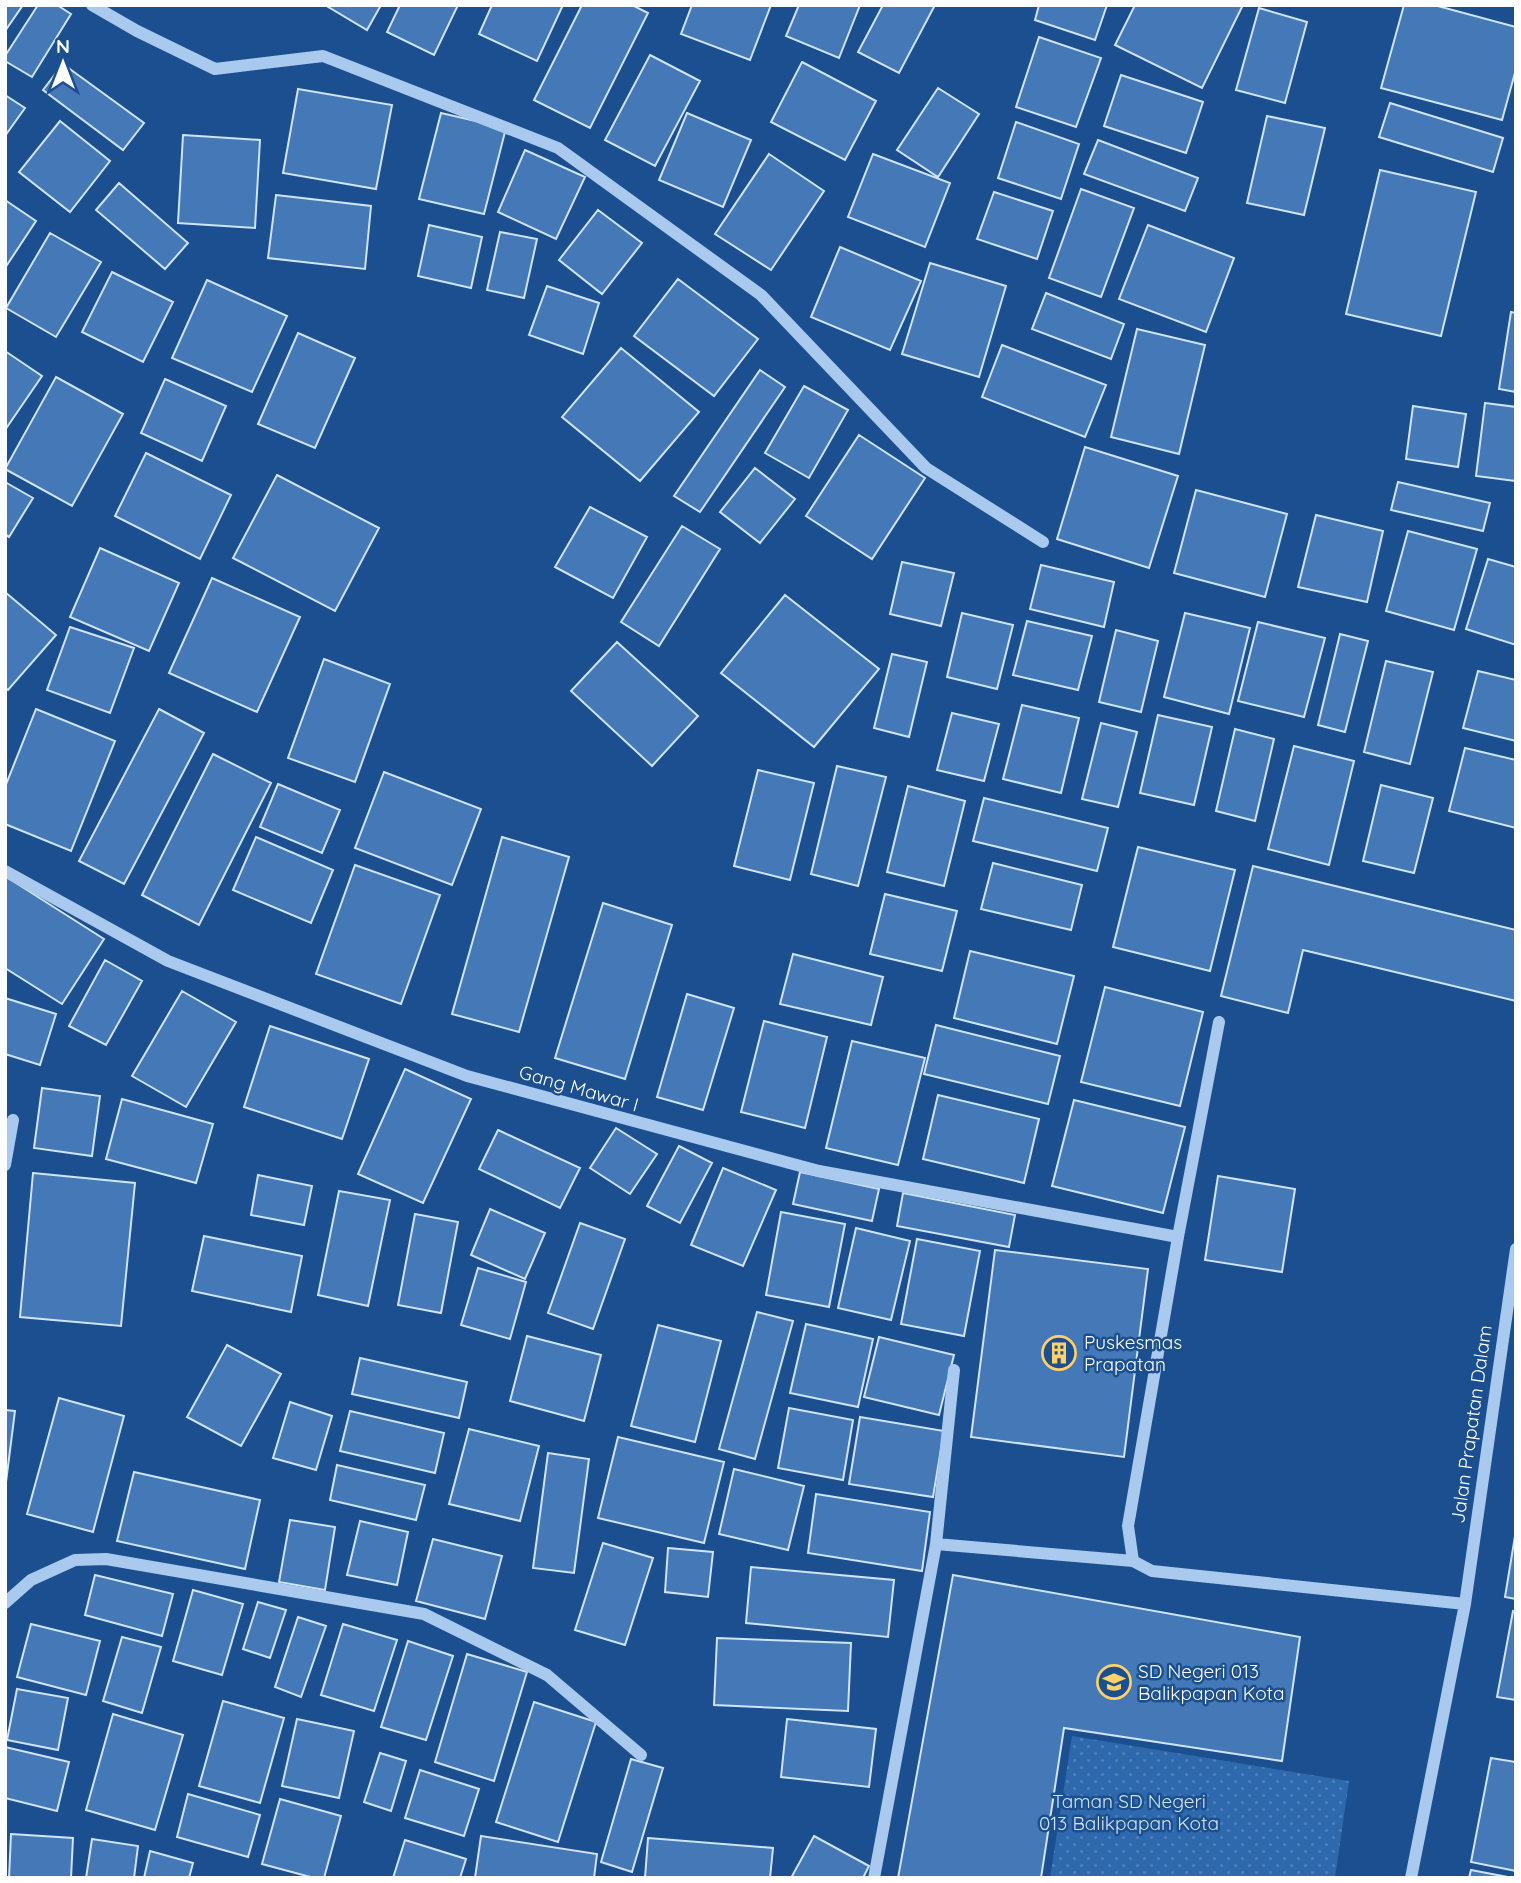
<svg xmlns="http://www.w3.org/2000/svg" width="1521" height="1883" viewBox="0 0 1521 1883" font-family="Quicksand,sans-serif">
<defs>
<pattern id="park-dots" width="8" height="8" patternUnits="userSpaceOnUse" patternTransform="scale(1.75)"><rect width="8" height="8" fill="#2e69ad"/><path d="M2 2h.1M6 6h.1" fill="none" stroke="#4d80b9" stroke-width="1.8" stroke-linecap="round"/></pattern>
</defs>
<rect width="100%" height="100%" fill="#1b4f8f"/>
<path fill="url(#park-dots)" d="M1072,1736L1349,1781L1335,1878H1050Z"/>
<path fill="#4478b7" stroke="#cfe3fa" stroke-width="2" d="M5,5H23L5,31Z
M38,5H57L71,14L32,77L5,61V56Z
M325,5H381L367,30Z
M400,5H458L434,55L387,32Z
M492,5H563L537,61L479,34Z
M582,5H632L648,13L590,128L534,100Z
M692,5H771L750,60L681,34Z
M799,5H860L839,58L786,36Z
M883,5H935L899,73L858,52Z
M1039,5H1107L1095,40L1035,20Z
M1135,5H1238L1242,7L1202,88L1115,45Z
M1404,5H1434L1516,27V69L1502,120L1381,88Z
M1259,8L1307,22L1285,103L1236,90Z
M1039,37L1101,58L1076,127L1016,107Z
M650,55L700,81L655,166L605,140Z
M802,62L876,101L845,160L771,122Z
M63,64L144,123L123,150L43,90Z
M1121,75L1203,102L1186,153L1104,126Z
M938,88L979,114L938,177L897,150Z
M298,89L392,105L376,189L283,173Z
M5,95L25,108L5,136Z
M1390,103L1503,138L1493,172L1379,137Z
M441,113L506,128L484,214L419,199Z
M687,113L751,140L723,207L659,180Z
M1267,116L1325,128L1304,215L1247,203Z
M60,121L110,161L70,212L19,172Z
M1016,122L1079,144L1061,199L998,178Z
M183,135L260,140L255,228L178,223Z
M1098,140L1198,178L1185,211L1084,174Z
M525,150L585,177L556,239L498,212Z
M769,154L824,191L771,270L715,234Z
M873,154L950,183L925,247L848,217Z
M1380,170L1476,192L1441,336L1346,314Z
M119,183L188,243L165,269L96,210Z
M1081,189L1134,208L1101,297L1049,278Z
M994,192L1053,211L1037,259L977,239Z
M276,195L371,206L365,269L268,258Z
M5,200L36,221L5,268Z
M598,210L642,243L602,294L559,260Z
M429,225L482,237L471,288L418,276Z
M1148,225L1234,258L1206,332L1119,299Z
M500,232L537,239L524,298L487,290Z
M50,233L101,262L56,337L6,308Z
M840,247L921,281L890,350L811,317Z
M930,263L1006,286L979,377L902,354Z
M112,272L173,302L143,362L82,332Z
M678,279L758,339L714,396L634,336Z
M207,280L287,316L252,392L172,358Z
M547,286L599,303L583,354L529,335Z
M1046,293L1124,324L1111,359L1032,329Z
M1511,312L1516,313V392L1499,389Z
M1137,329L1205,345L1179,454L1111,437Z
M298,333L355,358L315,448L258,424Z
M1002,345L1106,385L1085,437L982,397Z
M621,348L699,412L640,481L562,417Z
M5,351L42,376L5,430Z
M760,370L785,387L700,512L674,496Z
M56,377L123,414L72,506L5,469Z
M165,379L226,406L202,461L141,433Z
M804,386L848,410L809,478L765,453Z
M1485,403L1516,407V481L1476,476Z
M1413,406L1466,414L1458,467L1406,459Z
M859,435L925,478L872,559L806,516Z
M1085,447L1178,476L1149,568L1057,539Z
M146,453L231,495L200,559L115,516Z
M755,468L795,499L760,543L720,512Z
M277,475L379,528L335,611L233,558Z
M5,482L33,498L9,537L5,534Z
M1398,482L1490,503L1483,531L1391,510Z
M1196,490L1287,514L1265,597L1174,573Z
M590,507L647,537L613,598L555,567Z
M1316,515L1383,531L1367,602L1298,587Z
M682,526L720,549L659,646L621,622Z
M1408,531L1477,549L1454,630L1386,611Z
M100,548L179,583L149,651L70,617Z
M1488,559L1516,567V645L1466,629Z
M902,562L954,573L941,626L890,614Z
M1041,565L1114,582L1104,627L1030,609Z
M212,578L300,617L257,712L169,673Z
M5,592L56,635L8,690L5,688Z
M785,595L879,669L814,747L721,673Z
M962,613L1013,625L997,689L947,677Z
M1185,613L1250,628L1229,714L1164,697Z
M1027,621L1092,636L1078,690L1013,675Z
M1258,622L1325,638L1304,717L1238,701Z
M70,627L134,648L110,713L47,690Z
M1116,630L1158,641L1141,712L1099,702Z
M1340,634L1368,641L1345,732L1318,725Z
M617,642L698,716L652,766L571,691Z
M892,654L927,662L909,737L874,728Z
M324,659L390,684L355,782L288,758Z
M1386,661L1433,672L1410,764L1364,752Z
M1478,671L1516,680V741L1463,728Z
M1022,705L1079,718L1061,793L1003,779Z
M36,709L115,741L71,851L5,824V787Z
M159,709L204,733L124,884L79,861Z
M952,713L999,724L984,781L937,770Z
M1158,715L1212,727L1194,805L1140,793Z
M1101,723L1137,732L1118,807L1082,799Z
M1235,729L1274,739L1255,821L1216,811Z
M1294,746L1354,761L1329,865L1268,849Z
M1465,748L1516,760V828L1449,811Z
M213,754L271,783L199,925L142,895Z
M837,766L886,777L858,886L811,874Z
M758,770L814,783L790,880L734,866Z
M384,772L481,809L452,885L355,848Z
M278,784L340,810L322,853L260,827Z
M1381,785L1433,798L1414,873L1363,861Z
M908,786L965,801L944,886L887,872Z
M984,798L1108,828L1097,871L973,841Z
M256,837L333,870L311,923L233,890Z
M502,837L569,857L519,1032L452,1014Z
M1138,847L1235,870L1210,971L1113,947Z
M993,863L1082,885L1071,930L981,909Z
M355,865L440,895L401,1004L316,974Z
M1253,866L1516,930V1001L1303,950L1288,1013L1221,996Z
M5,876L104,939L62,1004L5,968Z
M885,894L957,911L942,971L870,954Z
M603,903L672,925L625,1079L555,1058Z
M970,951L1074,976L1057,1044L954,1018Z
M793,954L883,977L871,1025L780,1004Z
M105,960L142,981L106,1045L69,1026Z
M1105,987L1203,1012L1180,1106L1081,1082Z
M182,991L236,1022L186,1107L132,1076Z
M687,994L734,1008L703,1110L657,1097Z
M5,998L56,1014L40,1065L5,1054Z
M764,1021L827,1037L805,1128L741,1112Z
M936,1025L1060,1056L1048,1104L924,1074Z
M270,1026L369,1059L342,1139L244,1107Z
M852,1041L925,1058L898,1165L826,1148Z
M405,1069L471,1099L423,1203L358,1174Z
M42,1088L100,1096L92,1156L34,1148Z
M938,1095L1039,1119L1024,1183L923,1159Z
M122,1099L213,1124L196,1183L106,1159Z
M1074,1100L1185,1127L1163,1213L1052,1186Z
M616,1128L657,1154L630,1194L590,1168Z
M498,1130L580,1168L560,1208L479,1169Z
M679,1146L712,1163L680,1223L647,1206Z
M723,1168L776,1190L743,1266L691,1245Z
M800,1172L879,1189L872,1221L793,1204Z
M33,1173L135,1183L121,1326L20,1317Z
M258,1175L312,1186L304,1225L251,1215Z
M1218,1176L1295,1189L1282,1272L1205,1260Z
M339,1191L390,1200L368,1306L318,1295Z
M903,1193L1015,1215L1009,1247L897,1226Z
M490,1209L545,1233L525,1279L471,1255Z
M781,1212L845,1224L829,1307L766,1295Z
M415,1214L458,1222L441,1313L398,1305Z
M580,1223L625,1239L593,1329L548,1313Z
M856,1228L910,1241L891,1320L838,1308Z
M204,1236L302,1256L291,1312L192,1291Z
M917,1239L980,1251L964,1336L901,1324Z
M995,1250L1148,1269L1124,1457L971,1437Z
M478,1268L526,1282L510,1339L461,1325Z
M757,1312L793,1321L755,1459L719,1449Z
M806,1324L873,1339L858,1407L790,1393Z
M658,1325L721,1341L695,1442L631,1426Z
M527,1336L601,1355L584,1421L510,1401Z
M879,1337L954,1355L939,1415L864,1397Z
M227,1345L281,1374L241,1446L187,1417Z
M360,1358L467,1382L459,1418L352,1394Z
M59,1398L124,1416L93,1532L27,1514Z
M290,1402L332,1416L316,1470L273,1458Z
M789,1408L853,1420L843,1480L778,1468Z
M5,1410L15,1411L5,1490Z
M350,1411L444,1433L435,1473L340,1451Z
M860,1417L944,1431L933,1497L849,1484Z
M469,1429L539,1446L520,1521L449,1504Z
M618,1437L724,1462L704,1543L598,1518Z
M548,1453L589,1459L574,1573L533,1568Z
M337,1465L425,1485L416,1520L330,1500Z
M734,1469L804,1486L788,1550L719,1534Z
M134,1472L260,1500L245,1569L117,1541Z
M816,1494L930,1512L922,1571L808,1553Z
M290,1520L335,1527L325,1590L279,1582Z
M360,1521L408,1532L397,1585L347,1575Z
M1516,1530V1599L1505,1597Z
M433,1539L502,1556L485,1619L416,1601Z
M603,1543L653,1558L625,1645L575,1630Z
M668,1548L713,1552L708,1597L665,1592Z
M751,1567L894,1580L888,1637L746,1623Z
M95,1575L173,1594L162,1636L85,1615Z
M953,1575L1300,1637L1282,1761L1064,1728L1041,1878H898Z
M193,1590L243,1604L222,1675L173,1661Z
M258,1602L286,1610L270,1658L243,1649Z
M1513,1611L1516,1612V1700L1497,1697Z
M298,1617L326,1626L301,1697L275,1687Z
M31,1624L100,1641L86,1695L17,1677Z
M343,1624L397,1640L374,1711L321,1695Z
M122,1637L161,1647L142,1713L103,1701Z
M717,1638L851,1643L848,1711L714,1705Z
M408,1641L453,1656L426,1740L381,1727Z
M467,1654L527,1672L494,1781L435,1762Z
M17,1689L68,1698L58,1750L7,1740Z
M223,1701L284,1718L260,1803L199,1786Z
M534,1702L596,1722L558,1842L496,1822Z
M113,1714L183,1735L155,1830L86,1810Z
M297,1719L354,1731L339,1798L282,1786Z
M787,1719L876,1729L869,1787L781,1777Z
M5,1747L69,1762L57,1811L5,1798Z
M380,1753L406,1761L391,1811L364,1802Z
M1491,1758L1516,1762V1871L1471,1862Z
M631,1759L663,1768L632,1872L601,1862Z
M420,1770L479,1789L464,1836L405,1818Z
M188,1794L260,1815L248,1857L177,1837Z
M280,1799L341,1816L324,1878H314L262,1864Z
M11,1834L73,1838L71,1878H9Z
M481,1836L597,1854L594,1878H475Z
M814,1836L869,1866L863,1878H791Z
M648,1838L773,1848L770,1878H645Z
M92,1839L138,1846L134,1878H86Z
M405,1840L466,1859L460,1878H393Z
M150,1851L193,1863L189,1878H144Z
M1471,1870L1513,1878H1469Z"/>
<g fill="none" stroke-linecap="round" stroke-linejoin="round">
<path stroke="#a9c9ee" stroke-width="12" d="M92,5L137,31L215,69L323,56L558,148L761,295L926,468L1043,542
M5,871L168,961L467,1076L819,1171L1178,1237
M1219,1022L1178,1237L1128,1526L1133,1561L1152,1571L1465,1604
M5,1165L13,1120
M936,1544L1133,1561
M5,1603L31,1580L75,1560L106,1559L424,1614L547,1675L641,1755
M874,1878L936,1544L954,1370
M1411,1878L1465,1604L1516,1249"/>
</g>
<defs>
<g id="building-ring" transform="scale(1.75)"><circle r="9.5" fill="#1b4f8f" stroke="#ffd166" stroke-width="1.5"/><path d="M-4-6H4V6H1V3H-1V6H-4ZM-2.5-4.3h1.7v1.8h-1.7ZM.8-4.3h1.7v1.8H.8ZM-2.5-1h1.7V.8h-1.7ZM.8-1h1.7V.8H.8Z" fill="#ffd166"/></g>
<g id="school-ring" transform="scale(1.75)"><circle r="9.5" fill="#1b4f8f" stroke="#ffd166" stroke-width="1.5"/><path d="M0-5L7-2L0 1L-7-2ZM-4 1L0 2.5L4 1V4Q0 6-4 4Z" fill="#ffd166"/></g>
</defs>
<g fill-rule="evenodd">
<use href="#building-ring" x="1059" y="1353"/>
<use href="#school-ring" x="1114" y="1682"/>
</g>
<g text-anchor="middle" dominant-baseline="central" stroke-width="5" stroke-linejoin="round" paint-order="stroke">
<g font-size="19" fill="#fff" stroke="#1b4f8f">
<text transform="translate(579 1088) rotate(16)">Gang Mawar I</text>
<text transform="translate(1471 1424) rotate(-82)">Jalan Prapatan Dalam</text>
</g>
<g font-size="19" fill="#fff" stroke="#1b4f8f" text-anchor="start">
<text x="1084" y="1342">Puskesmas<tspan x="1084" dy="22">Prapatan</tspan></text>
<text x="1138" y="1671">SD Negeri 013<tspan x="1138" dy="22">Balikpapan Kota</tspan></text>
</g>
<g font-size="19" fill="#cfe3fa" stroke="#1b4f8f">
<text x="1129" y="1801">Taman SD Negeri<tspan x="1129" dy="22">013 Balikpapan Kota</tspan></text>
</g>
</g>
<rect width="1521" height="1883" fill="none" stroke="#ffffff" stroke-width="14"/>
<g transform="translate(63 63)" stroke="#1b4f8f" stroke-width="5" paint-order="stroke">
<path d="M0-5L12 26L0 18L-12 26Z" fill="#ffffff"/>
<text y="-10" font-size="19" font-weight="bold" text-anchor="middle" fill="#ffffff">N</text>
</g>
</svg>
